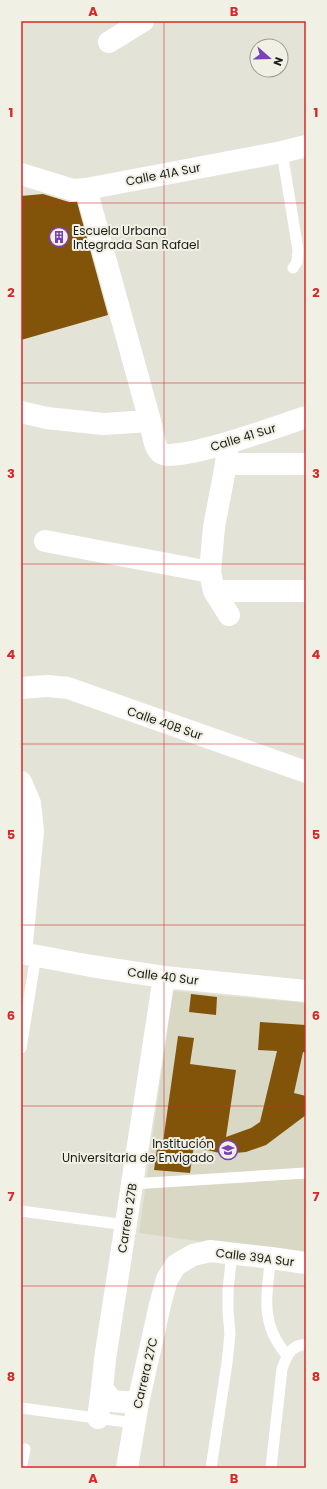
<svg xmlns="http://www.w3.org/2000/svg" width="327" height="1489" viewBox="0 0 327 1489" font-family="Poppins,sans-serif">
<rect width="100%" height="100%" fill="#e4e3d7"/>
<path fill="#d9d8c4" d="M173,991L306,1003V1256L139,1233Z"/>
<path fill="#825409" d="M43,194L69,202H77L108,315L21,340V196Z
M191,994L217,997L216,1015L189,1012Z
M260,1022L306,1025V1053L303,1052L294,1093L306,1096V1115L266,1145L246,1152L224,1154L198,1148L201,1147L194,1145L190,1173L154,1170L158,1141L163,1142L178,1036L194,1038L190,1064L236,1070L226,1137L251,1128L260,1122L277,1051L258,1050Z"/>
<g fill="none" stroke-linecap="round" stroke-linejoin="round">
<path stroke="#fff" stroke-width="11" d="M282,152L298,250L297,262L293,268
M21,1048L36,955
M132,1184L306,1173
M21,1211L126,1225
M271,1258C266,1294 260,1325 287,1355
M21,1408L134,1423
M21,1468L25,1449
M211,1468L227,1363L230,1334L228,1311V1290L232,1253
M271,1468L282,1369C287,1355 290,1346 306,1344"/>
<path stroke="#fff" stroke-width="22" d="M109,42L143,21
M21,174L73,190L86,189L282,152L306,146
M86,189L150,421C153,431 153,447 161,453C175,464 285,424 306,417
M21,412L47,418L103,424L150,421
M228,443L226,464L214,527L210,572L214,591L229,615
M226,464H306
M45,541L210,572
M214,591H306
M21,688L47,686L68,688L306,772
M21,782L30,803L33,831L21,953
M21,953L91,966L164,977L306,991
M102,1388L112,1401L138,1403
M98,1418L102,1388L105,1359L164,977
M127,1468L138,1403L160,1305L167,1279L176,1265L193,1255L210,1251L271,1258L306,1263"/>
</g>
<path fill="none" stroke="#d62828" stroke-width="1" stroke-opacity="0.55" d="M164,21V1468M21,203H306M21,383H306M21,564H306M21,744H306M21,925H306M21,1106H306M21,1286H306"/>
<defs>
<g id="building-ring" transform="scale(1)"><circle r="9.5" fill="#f1f0e4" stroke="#7942b9" stroke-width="1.5"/><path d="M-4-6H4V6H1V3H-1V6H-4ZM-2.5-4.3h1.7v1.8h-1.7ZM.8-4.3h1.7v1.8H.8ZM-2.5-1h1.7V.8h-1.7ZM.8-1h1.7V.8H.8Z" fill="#7942b9"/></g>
<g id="university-ring" transform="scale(1)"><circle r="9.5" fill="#f1f0e4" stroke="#7942b9" stroke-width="1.5"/><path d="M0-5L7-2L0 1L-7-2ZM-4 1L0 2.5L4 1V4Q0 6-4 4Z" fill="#7942b9"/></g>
</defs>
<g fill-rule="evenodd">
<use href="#building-ring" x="59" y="237"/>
<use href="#university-ring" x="228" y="1150"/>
</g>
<g text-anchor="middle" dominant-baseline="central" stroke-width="4" stroke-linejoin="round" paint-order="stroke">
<g font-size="12" fill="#1c1b17" stroke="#f1f0e4">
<text transform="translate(163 174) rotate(-11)">Calle 41A Sur</text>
<text transform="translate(243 437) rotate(-17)">Calle 41 Sur</text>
<text transform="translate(165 723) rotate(19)">Calle 40B Sur</text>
<text transform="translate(163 976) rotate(7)">Calle 40 Sur</text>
<text transform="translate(127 1218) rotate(-81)">Carrera 27B</text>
<text transform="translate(255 1257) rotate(7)">Calle 39A Sur</text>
<text transform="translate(145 1373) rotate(-77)">Carrera 27C</text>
</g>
<g font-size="12" fill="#1c1b17" stroke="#f1f0e4" text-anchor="start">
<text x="73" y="230">Escuela Urbana<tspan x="73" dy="14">Integrada San Rafael</tspan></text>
<text x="214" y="1143" text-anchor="end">Institución<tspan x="214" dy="14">Universitaria de Envigado</tspan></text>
</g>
</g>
<rect width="327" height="1489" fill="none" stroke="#f1f0e4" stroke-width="44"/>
<g transform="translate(269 58) rotate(110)"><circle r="19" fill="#f1f0e4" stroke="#9c9b92"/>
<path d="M0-3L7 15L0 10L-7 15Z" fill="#7942b9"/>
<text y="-6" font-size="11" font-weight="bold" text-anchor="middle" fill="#1c1b17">N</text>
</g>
<rect x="22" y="22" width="283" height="1445" fill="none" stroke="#d62828" stroke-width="1.5"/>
<g font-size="13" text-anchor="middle" font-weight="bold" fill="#d62828">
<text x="93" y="16">A</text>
<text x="234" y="16">B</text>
<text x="11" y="117">1</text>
<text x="316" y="117">1</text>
<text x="11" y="297">2</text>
<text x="316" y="297">2</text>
<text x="11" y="478">3</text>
<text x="316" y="478">3</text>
<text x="11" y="659">4</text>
<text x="316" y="659">4</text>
<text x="11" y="839">5</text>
<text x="316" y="839">5</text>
<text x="11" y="1020">6</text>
<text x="316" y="1020">6</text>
<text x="11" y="1201">7</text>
<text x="316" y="1201">7</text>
<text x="11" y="1381">8</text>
<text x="316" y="1381">8</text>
<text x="93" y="1483">A</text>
<text x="234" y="1483">B</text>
</g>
</svg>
